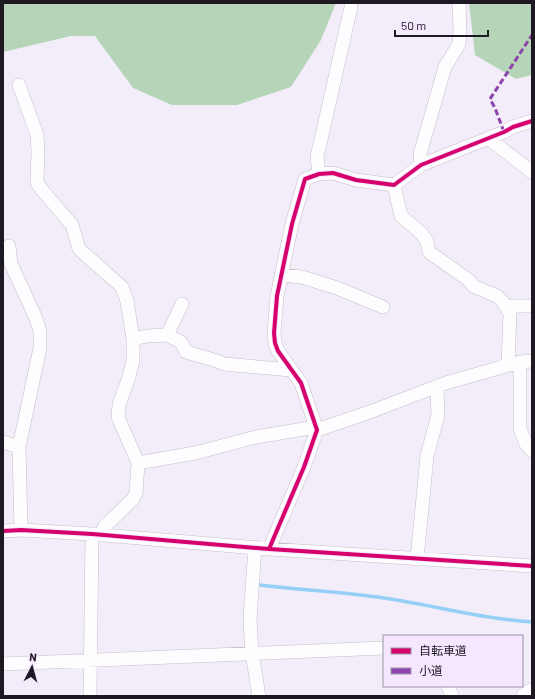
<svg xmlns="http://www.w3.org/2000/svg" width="535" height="699" viewBox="0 0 535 699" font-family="Barlow,'Noto Sans JP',sans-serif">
<rect width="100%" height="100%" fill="#f3edf9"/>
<path fill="#b6d5b8" d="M3,3H336L321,40L291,87L237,105H172L133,88L95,36H71L3,52Z
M469,3H532V75L516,79L475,55Z"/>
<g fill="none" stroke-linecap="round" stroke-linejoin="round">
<path stroke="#97d0f6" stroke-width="3.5" d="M259,585C301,590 343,592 384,598C433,605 482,619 532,622"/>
<g stroke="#c4bfc9" stroke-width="14">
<path id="minor" d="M19,85L37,135L38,152L37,183L43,191L72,225L79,249L122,287L127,301L133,339V361L129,377L119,405L118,417L138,463L136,493L133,499L104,527L101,535
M488,138L532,172
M421,165L420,154L445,67L459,44L460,32L459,3
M319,174L317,157L351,7
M394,185L401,216L421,233L427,241L429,252L470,281L473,286L497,296L503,302L510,313L508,365
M9,246L11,264L35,316L40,331V348L19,447L21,530
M281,275L302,277L337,288L383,307
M507,309L512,306H532
M167,335L181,342L186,352L217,361L224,364L291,370
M133,339L147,336L167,335L182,304
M520,362V429L526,444L532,451
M3,442L19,447
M138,463L195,453L256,437L310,428L317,430L367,413L446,383L520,362L532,361
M3,531L21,530L92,534L269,549L532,566
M255,547L250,619L252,653L259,696
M269,549L304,467L317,430L301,383L278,351L275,343L274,333L277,296L292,224L305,179L319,174L333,173L356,180L394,185L421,165L504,132L513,127L532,121
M417,559L427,456L438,415L437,386
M3,664L384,648
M448,686L452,696
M90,696L92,534"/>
</g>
<g stroke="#c4bfc9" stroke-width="18">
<path id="major" d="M525,696L532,692"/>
</g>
<use href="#minor" stroke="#fdfcfe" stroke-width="13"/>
<use href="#major" stroke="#fdfcfe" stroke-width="17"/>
<path stroke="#8e44ad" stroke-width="3" stroke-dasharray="6 3" stroke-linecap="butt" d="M504,132L495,108L490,99L532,35"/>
<g stroke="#f4e7ff" stroke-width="6">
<path id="cycleway" d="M3,531L21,530L92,534L269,549L532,566
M269,549L304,467L317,430L301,383L278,351L275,343L274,333L277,296L292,224L305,179L319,174L333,173L356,180L394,185L421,165L504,132L513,127L532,121"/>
</g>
<use href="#cycleway" stroke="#d6006c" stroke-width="4"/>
</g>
<rect width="535" height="699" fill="none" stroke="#1d1821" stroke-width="8"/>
<rect x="383" y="635" width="140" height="52" fill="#f4e7ff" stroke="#9e94a6"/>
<rect x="391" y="648" width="20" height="6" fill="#d6006c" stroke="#9e94a6"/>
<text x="419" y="655" font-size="12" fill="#1d1821">自転車道</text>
<rect x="391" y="668" width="20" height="6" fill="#8e44ad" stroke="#9e94a6"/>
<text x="419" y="675" font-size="12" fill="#1d1821">小道</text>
<g transform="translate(32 667) rotate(6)" stroke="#f4e7ff" stroke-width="3" paint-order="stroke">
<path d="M0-3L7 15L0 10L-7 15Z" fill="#1d1821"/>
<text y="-6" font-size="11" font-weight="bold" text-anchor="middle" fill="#1d1821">N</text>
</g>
<path d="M395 30v6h93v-6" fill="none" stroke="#1d1821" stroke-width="2"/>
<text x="401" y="30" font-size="12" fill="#1d1821" stroke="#f4e7ff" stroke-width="3" paint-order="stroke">50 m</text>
</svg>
